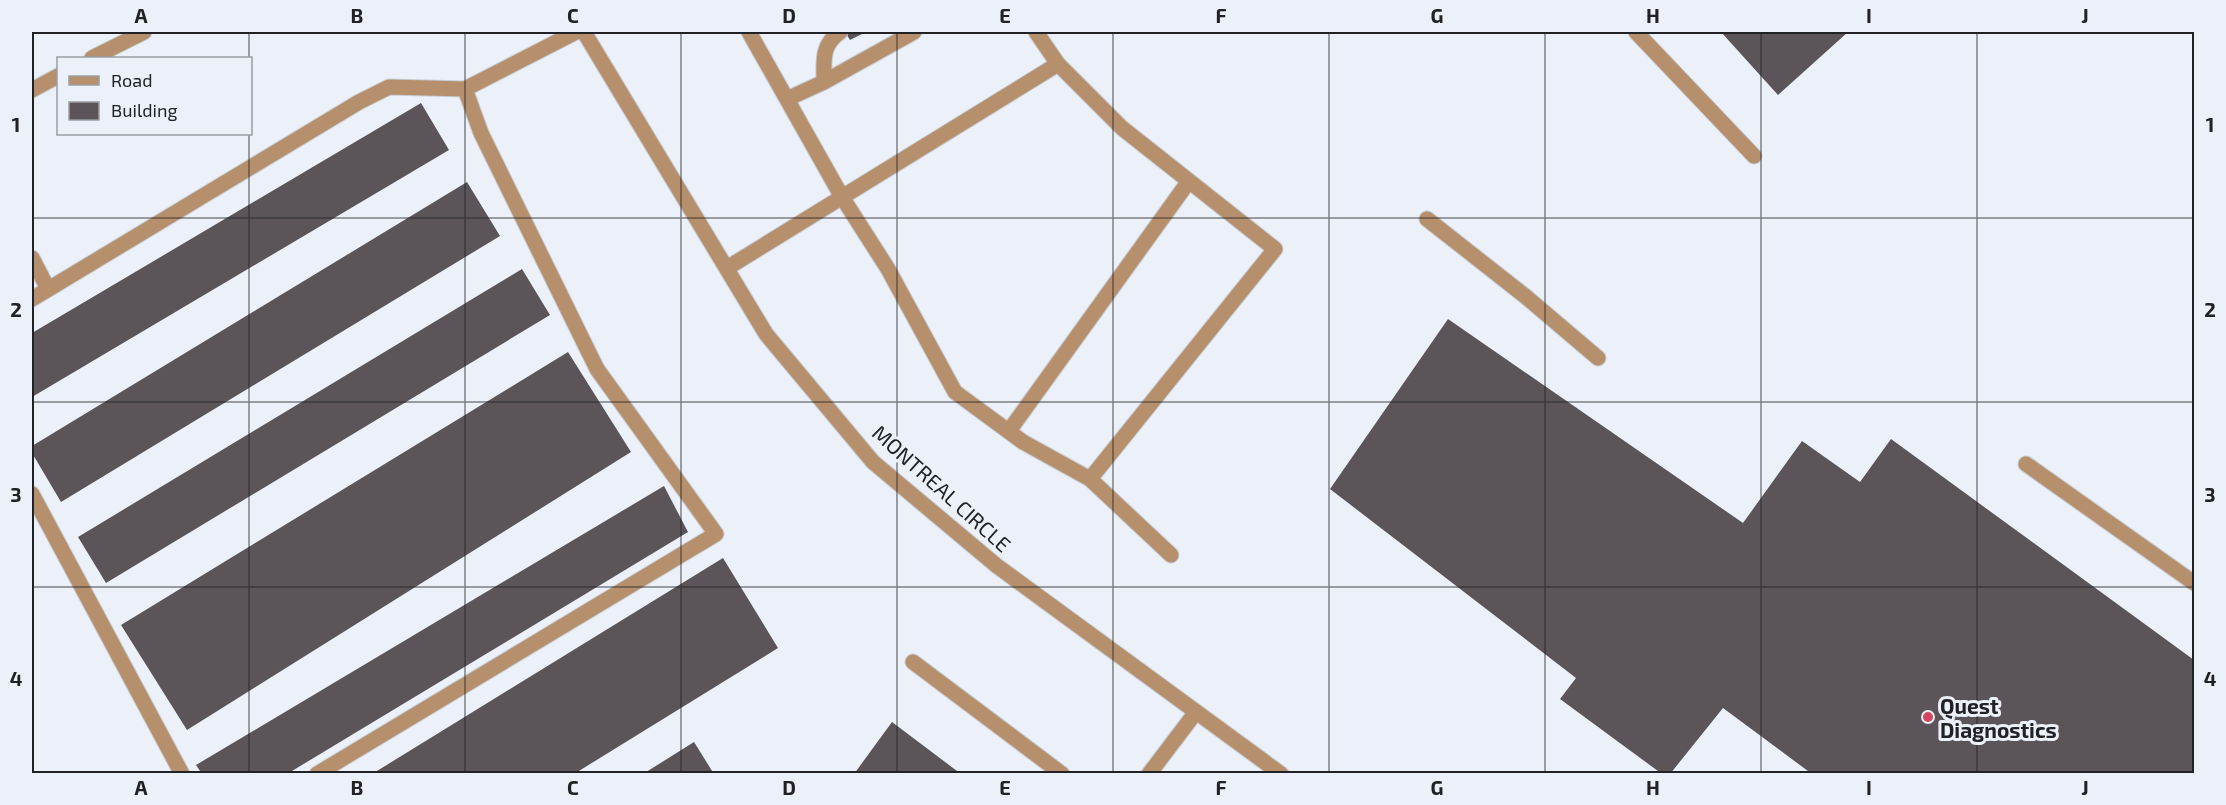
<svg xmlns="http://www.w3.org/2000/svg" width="2226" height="805" viewBox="0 0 2226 805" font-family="'Exo 2',sans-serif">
<rect width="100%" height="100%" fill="#ecf1f9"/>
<path fill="#5b555a" d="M845,32H866L850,40Z
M1721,32H1848L1778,95Z
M421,103L449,150L32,397V333Z
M467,182L500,236L61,502L32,453V446Z
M522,269L550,315L106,583L78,537Z
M1448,319L1743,523L1802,441L1860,482L1891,439L2194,660V774H1812L1723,708L1670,774H1662L1560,699L1576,678L1330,489Z
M568,352L631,452L187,730L121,625Z
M664,486L688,532L287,774H202L196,765Z
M723,558L778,648L574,774H372Z
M892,722L961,774H854Z
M694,742L714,774H643Z"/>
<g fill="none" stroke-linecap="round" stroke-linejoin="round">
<g stroke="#c7ccd3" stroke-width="17">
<path id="service" d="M749,32L842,197L888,269L955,392L1023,442L1090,479
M1036,32L1058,64
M1636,32L1754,156
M824,82C824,61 821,45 840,32
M787,99L824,82L914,32
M1427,219L1525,296L1598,358
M32,258L48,289
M727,268L1058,64L1122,128L1275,249L1090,479L1171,555
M32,299L359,102L389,87L465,89L576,32
M1009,431L1189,181
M2026,464L2194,583
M32,494L182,774
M913,662L1062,774
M317,774L716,534L597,369L481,133L465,89
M1149,774L1196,712"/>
</g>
<g stroke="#c7ccd3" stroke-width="17">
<path id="minor" d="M584,32L766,334L873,462L997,566L1281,774
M92,58L144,32
M32,90L58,76"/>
</g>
<use href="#service" stroke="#b68f6c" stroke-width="15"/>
<use href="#minor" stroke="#b68f6c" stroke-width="15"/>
</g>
<path fill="none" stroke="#202225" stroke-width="1.5" stroke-opacity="0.55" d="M249,32V58M465,32V774M681,32V774M897,32V774M1113,32V774M1329,32V774M1545,32V774M1761,32V774M1977,32V774M249,134V774M32,218H2194M32,402H2194M32,587H2194"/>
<circle fill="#d5455f" stroke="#ecf1f9" stroke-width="2" cx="1928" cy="717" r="6"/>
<g text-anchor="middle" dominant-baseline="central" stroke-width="6" stroke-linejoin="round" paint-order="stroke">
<g font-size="21" fill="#202225" stroke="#ecf1f9">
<text transform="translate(942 488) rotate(42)">MONTREAL CIRCLE</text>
</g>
<g font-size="21" font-weight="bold" fill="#202225" stroke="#ecf1f9" text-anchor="start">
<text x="1940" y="705">Quest<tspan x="1940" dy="24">Diagnostics</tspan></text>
</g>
</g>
<rect width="2226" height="805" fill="none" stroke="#ecf1f9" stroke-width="66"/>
<rect x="57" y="57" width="195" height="78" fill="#ecf1f9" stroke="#9a9ea4" stroke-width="1.5"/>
<rect x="69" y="76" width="30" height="9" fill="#b68f6c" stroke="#9a9ea4" stroke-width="1.5"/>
<text x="111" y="87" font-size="18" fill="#202225">Road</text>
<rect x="69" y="102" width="30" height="18" fill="#5b555a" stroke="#9a9ea4" stroke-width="1.5"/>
<text x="111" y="117" font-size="18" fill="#202225">Building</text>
<rect x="33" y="33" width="2160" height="739" fill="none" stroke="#202225" stroke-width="2"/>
<g font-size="20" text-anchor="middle" font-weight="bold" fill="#202225">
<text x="141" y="23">A</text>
<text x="357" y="23">B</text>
<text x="573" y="23">C</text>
<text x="789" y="23">D</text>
<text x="1005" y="23">E</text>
<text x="1221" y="23">F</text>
<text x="1437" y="23">G</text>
<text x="1653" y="23">H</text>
<text x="1869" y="23">I</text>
<text x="2085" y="23">J</text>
<text x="16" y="132">1</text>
<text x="2210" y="132">1</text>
<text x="16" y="317">2</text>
<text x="2210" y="317">2</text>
<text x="16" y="502">3</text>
<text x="2210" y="502">3</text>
<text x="16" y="686">4</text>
<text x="2210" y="686">4</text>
<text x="141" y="795">A</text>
<text x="357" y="795">B</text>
<text x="573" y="795">C</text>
<text x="789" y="795">D</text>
<text x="1005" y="795">E</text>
<text x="1221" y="795">F</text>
<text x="1437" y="795">G</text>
<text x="1653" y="795">H</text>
<text x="1869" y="795">I</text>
<text x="2085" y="795">J</text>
</g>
</svg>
